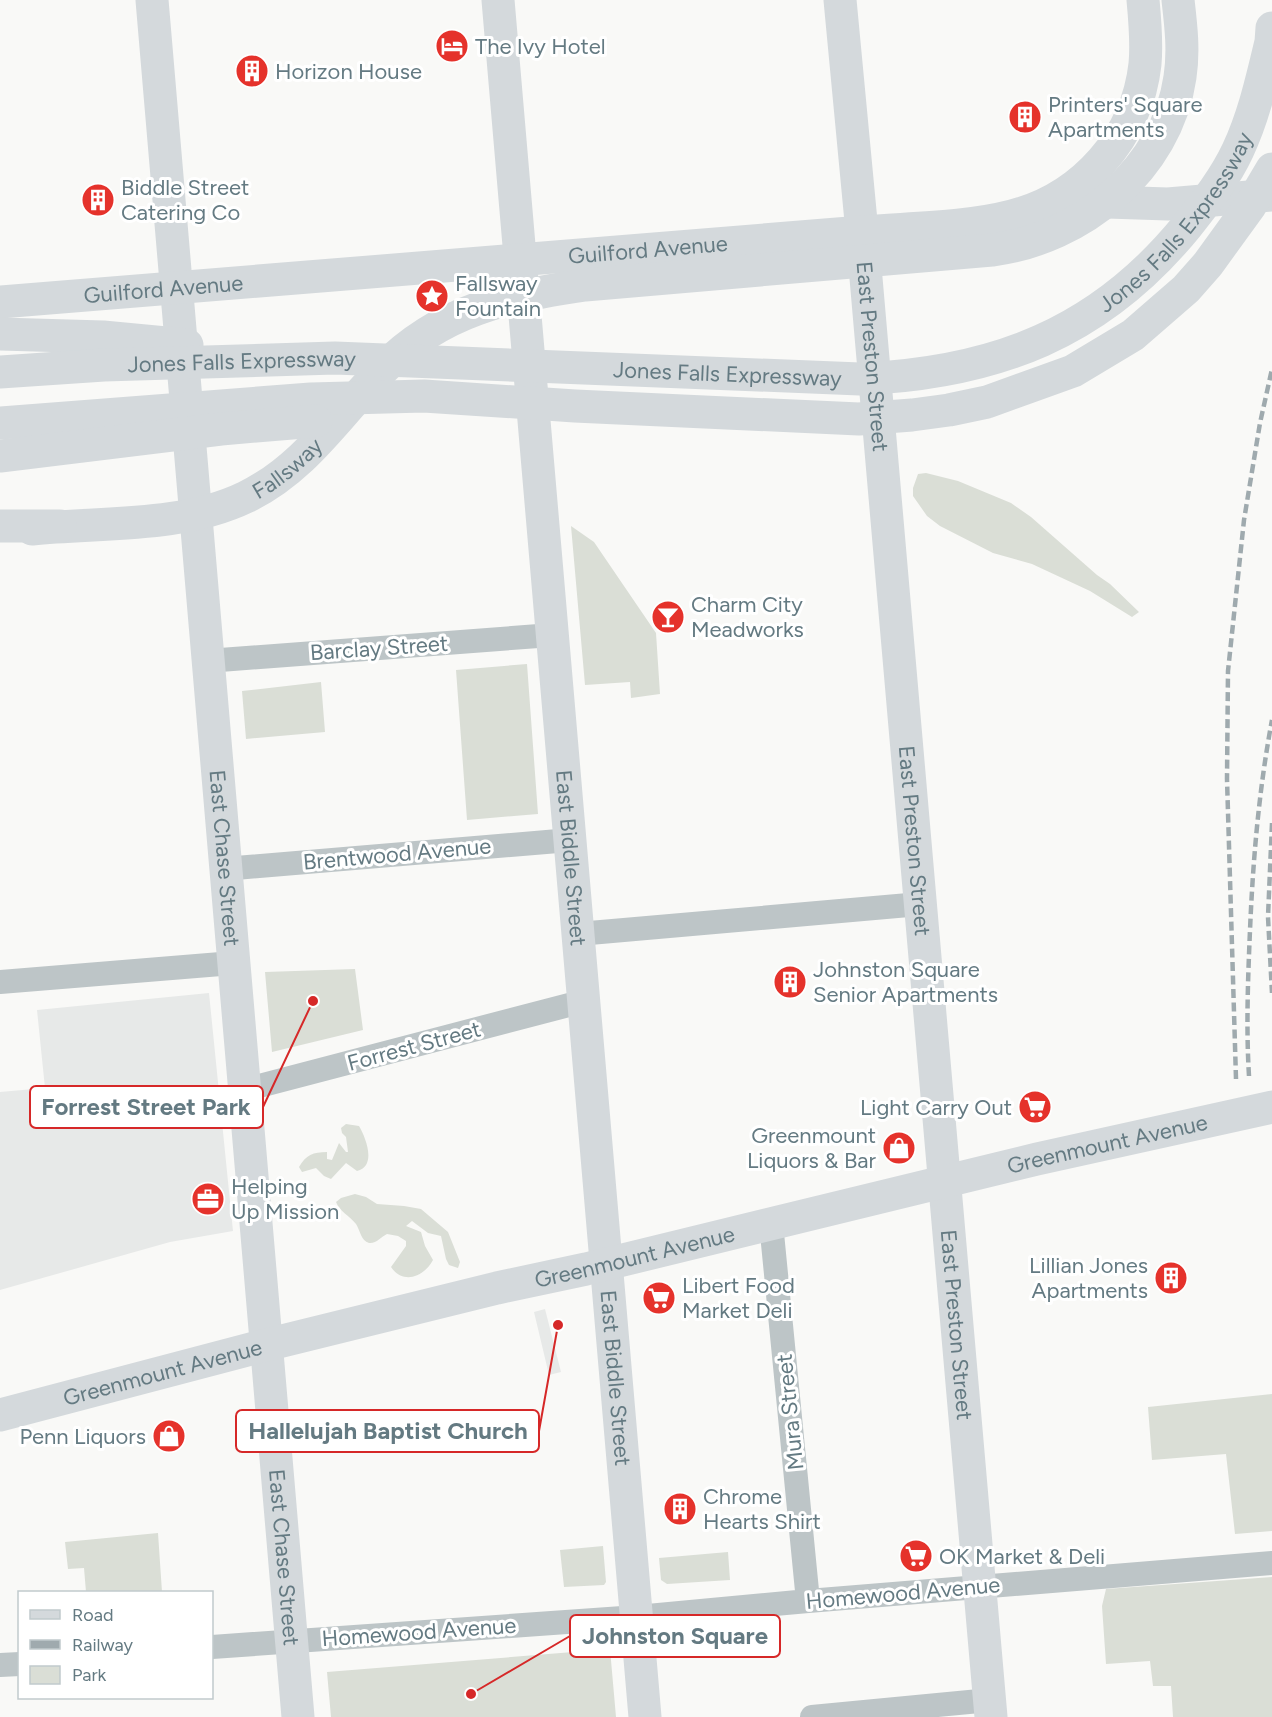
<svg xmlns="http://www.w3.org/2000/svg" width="1272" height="1717" viewBox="0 0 1272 1717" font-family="Figtree,sans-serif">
<rect width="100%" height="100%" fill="#f9f9f7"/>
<path fill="#e7e9e8" d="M209,993L233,1231L170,1242L0,1290V1092L45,1088L37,1010Z
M545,1309L561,1372L549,1375L534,1312Z"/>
<path fill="#daded6" d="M926,473L958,481L1011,503L1031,517L1097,575L1110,584L1139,612L1132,617L1090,591L1032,564L993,553L940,526L927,516L913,496V488L918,474Z
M571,526L594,542L656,633L660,694L631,698L630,682L585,685Z
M527,664L538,814L467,820L456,670Z
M321,682L325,732L246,739L242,691Z
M355,969L363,1030L272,1052L265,972Z
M346,1124L359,1126C366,1138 377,1166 357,1171L346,1163L331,1179L324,1176L316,1168L302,1172L299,1167C306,1155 313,1152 327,1152V1159L332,1160L339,1143L346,1152H348L346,1137L342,1133L341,1128Z
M355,1194L366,1197L377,1204L404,1206L421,1209L448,1232L460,1262L458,1268L449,1265L446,1259L441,1236L428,1233L412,1221L406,1226L421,1232L425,1246L433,1260C424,1277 403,1285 391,1267L406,1246V1241L398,1236L387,1234C381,1237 376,1244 369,1243C361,1241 360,1230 356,1224C349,1215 340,1212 336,1202L341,1198Z
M1272,1394V1531L1235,1534L1226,1454L1152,1460L1148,1407Z
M158,1533L162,1592H86L84,1568L68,1569L65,1542Z
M603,1546L606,1582L604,1585L564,1587L560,1550Z
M728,1552L730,1580L667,1584L661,1580L659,1558Z
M1272,1577V1717H1173L1171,1686H1153L1150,1661L1106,1664L1102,1606L1106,1589Z
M610,1649L616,1717H331L327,1672Z"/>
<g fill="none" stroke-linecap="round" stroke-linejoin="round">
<path stroke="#bdc5c7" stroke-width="24" d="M207,661L552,635
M224,869L570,840
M578,934L920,904
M0,982L233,963
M244,1090L584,1001
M771,1223L808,1601
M212,1647L637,1617L808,1601L1272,1563
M0,1665L20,1664
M812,1717L990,1700"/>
<g stroke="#d4d9dc" stroke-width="33">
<path id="s1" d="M152,0L298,1717"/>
<path id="s2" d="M498,0L645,1717"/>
<path id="s3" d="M840,0L862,232L991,1717"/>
<path d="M1093,198L1107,202L1168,204L1272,195"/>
<path id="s4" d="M0,302L862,232C910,228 966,228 1012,216C1083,198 1137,137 1145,64C1147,43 1145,21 1143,0"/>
<path id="s5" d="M32,529C102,522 182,528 246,497C306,468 339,413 384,368C441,310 508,296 585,285L992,250C1081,239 1167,169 1180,77C1184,51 1181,26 1178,0"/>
</g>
<path stroke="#d4d9dc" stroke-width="33" id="s6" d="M0,1415L266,1345L497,1288L586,1269L1037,1159L1272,1107"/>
<g stroke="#d4d9dc" stroke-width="33">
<path d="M0,334L103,337L187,345"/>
<path id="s7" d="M0,372L104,365L335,358L860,379C996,373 1100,333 1187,226C1206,202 1225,178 1238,150C1254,116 1262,79 1271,42L1272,28"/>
<path d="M0,423L311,399L424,396L575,406L859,419L912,415L949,410L987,402L1073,371L1133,335L1186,289L1208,264L1250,206L1272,169"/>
<path d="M0,456L221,429L316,421"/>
<path d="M0,526H60"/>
</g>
<path stroke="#9faaae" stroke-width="4.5" stroke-dasharray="9 4.5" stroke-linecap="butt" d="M1272,823L1268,917L1272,993
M1249,1076C1246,1027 1248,978 1250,930C1253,859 1259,789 1272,720
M1236,1079L1227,779L1228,671L1244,520L1260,423L1272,369"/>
</g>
<defs>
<g id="hotel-disc" transform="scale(1.725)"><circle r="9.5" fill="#e5322b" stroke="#fff"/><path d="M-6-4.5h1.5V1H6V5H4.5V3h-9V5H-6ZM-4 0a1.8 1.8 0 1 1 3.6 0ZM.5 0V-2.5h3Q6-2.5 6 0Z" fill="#fff"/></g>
<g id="building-disc" transform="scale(1.725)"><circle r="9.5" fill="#e5322b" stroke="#fff"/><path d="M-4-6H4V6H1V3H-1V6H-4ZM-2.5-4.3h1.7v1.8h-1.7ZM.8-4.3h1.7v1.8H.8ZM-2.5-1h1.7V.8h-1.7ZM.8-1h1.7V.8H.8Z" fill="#fff"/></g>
<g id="sight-disc" transform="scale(1.725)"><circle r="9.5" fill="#e5322b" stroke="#fff"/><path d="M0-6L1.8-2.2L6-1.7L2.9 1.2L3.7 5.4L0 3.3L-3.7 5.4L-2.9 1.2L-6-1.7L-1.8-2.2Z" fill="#fff"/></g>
<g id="bar-disc" transform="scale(1.725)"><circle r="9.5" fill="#e5322b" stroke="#fff"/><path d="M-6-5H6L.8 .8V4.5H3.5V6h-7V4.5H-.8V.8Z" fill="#fff"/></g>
<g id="supermarket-disc" transform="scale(1.725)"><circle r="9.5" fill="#e5322b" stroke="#fff"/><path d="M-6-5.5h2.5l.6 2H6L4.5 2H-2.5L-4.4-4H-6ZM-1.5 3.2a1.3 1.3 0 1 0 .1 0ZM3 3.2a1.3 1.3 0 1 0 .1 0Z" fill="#fff"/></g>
<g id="shop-disc" transform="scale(1.725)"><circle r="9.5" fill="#e5322b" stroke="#fff"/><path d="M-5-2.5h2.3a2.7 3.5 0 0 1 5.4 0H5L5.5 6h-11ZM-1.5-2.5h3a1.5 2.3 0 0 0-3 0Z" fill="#fff"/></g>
<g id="office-disc" transform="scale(1.725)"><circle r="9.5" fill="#e5322b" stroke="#fff"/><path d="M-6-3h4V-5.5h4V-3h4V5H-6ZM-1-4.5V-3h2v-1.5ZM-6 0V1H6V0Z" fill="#fff"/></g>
</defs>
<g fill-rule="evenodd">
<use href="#hotel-disc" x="452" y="46"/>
<use href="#building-disc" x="252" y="71"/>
<use href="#building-disc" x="1025" y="117"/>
<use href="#building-disc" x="98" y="200"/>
<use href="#sight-disc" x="432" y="296"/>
<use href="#bar-disc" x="668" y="617"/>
<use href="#building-disc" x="790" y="982"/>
<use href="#supermarket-disc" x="1035" y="1107"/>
<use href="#shop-disc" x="899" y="1148"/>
<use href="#office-disc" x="208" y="1199"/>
<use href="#building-disc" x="1171" y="1278"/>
<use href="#supermarket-disc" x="659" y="1298"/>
<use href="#shop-disc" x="169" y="1436"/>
<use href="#building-disc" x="680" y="1509"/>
<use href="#supermarket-disc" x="916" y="1556"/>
</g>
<g text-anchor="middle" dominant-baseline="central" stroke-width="6" stroke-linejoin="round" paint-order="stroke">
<g font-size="22" fill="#647a82" stroke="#fff" text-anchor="start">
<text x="475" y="46">The Ivy Hotel</text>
<text x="275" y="71">Horizon House</text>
<text x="1048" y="104">Printers' Square<tspan x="1048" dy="25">Apartments</tspan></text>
<text x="121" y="187">Biddle Street<tspan x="121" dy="25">Catering Co</tspan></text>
<text x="455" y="283">Fallsway<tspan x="455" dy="25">Fountain</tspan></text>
<text x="691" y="604">Charm City<tspan x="691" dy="25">Meadworks</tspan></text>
<text x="813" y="969">Johnston Square<tspan x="813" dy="25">Senior Apartments</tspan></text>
<text x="1012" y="1107" text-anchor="end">Light Carry Out</text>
<text x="876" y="1135" text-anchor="end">Greenmount<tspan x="876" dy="25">Liquors &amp; Bar</tspan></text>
<text x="231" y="1186">Helping<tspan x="231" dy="25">Up Mission</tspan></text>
<text x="1148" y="1265" text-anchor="end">Lillian Jones<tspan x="1148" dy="25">Apartments</tspan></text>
<text x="682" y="1285">Libert Food<tspan x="682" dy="25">Market Deli</tspan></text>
<text x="146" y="1436" text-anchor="end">Penn Liquors</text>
<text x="703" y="1496">Chrome<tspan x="703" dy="25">Hearts Shirt</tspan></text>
<text x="939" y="1556">OK Market &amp; Deli</text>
</g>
<g font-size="22" fill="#647a82" stroke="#fff">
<text stroke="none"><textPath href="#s7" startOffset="1230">Jones Falls Expressway</textPath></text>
<text stroke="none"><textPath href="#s4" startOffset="650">Guilford Avenue</textPath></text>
<text stroke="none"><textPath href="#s4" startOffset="164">Guilford Avenue</textPath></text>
<text stroke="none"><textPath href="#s3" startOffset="358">East Preston Street</textPath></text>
<text stroke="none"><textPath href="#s7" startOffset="242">Jones Falls Expressway</textPath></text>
<text stroke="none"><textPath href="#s7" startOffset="728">Jones Falls Expressway</textPath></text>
<text stroke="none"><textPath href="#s5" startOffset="268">Fallsway</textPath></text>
<text transform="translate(379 648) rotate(-4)">Barclay Street</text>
<text stroke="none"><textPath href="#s3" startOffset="844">East Preston Street</textPath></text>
<text transform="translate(397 854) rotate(-5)">Brentwood Avenue</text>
<text stroke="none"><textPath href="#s1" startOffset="861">East Chase Street</textPath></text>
<text stroke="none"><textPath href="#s2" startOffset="861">East Biddle Street</textPath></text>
<text transform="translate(414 1046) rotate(-15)">Forrest Street</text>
<text stroke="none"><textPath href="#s6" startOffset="1140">Greenmount Avenue</textPath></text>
<text stroke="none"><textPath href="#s6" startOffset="654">Greenmount Avenue</textPath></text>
<text stroke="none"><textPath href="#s3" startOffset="1330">East Preston Street</textPath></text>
<text stroke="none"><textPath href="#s6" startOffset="168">Greenmount Avenue</textPath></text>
<text stroke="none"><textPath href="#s2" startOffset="1383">East Biddle Street</textPath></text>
<text transform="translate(790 1412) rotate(-96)">Mura Street</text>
<text stroke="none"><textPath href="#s1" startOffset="1563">East Chase Street</textPath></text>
<text transform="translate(903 1593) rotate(-5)">Homewood Avenue</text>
<text transform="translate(419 1632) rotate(-4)">Homewood Avenue</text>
</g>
</g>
<path fill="none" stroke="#d62828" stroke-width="2" d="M313 1001L263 1107M558 1325L539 1431M471 1694L570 1636"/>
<g fill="#d62828" stroke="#fff" stroke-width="2">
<circle cx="313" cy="1001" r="6"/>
<circle cx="558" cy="1325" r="6"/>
<circle cx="471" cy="1694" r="6"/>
</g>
<g fill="#fff" stroke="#d62828" stroke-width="2">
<rect x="30" y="1086" width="233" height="42" rx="6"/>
<rect x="236" y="1410" width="303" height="42" rx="6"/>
<rect x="570" y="1615" width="210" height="42" rx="6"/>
</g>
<g font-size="24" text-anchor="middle" font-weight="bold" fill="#647a82">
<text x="146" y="1115">Forrest Street Park</text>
<text x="388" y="1439">Hallelujah Baptist Church</text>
<text x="675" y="1644">Johnston Square</text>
</g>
<rect x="18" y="1591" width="195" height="108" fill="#ffffff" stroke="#c1cacd" stroke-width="1.5"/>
<rect x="30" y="1610" width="30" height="9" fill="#d4d9dc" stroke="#c1cacd" stroke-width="1.5"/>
<text x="72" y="1621" font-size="18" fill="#647a82">Road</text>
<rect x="30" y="1640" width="30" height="9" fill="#9faaae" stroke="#c1cacd" stroke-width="1.5"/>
<text x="72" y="1651" font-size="18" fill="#647a82">Railway</text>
<rect x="30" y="1666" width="30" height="18" fill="#daded6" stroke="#c1cacd" stroke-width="1.5"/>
<text x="72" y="1681" font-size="18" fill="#647a82">Park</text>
</svg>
